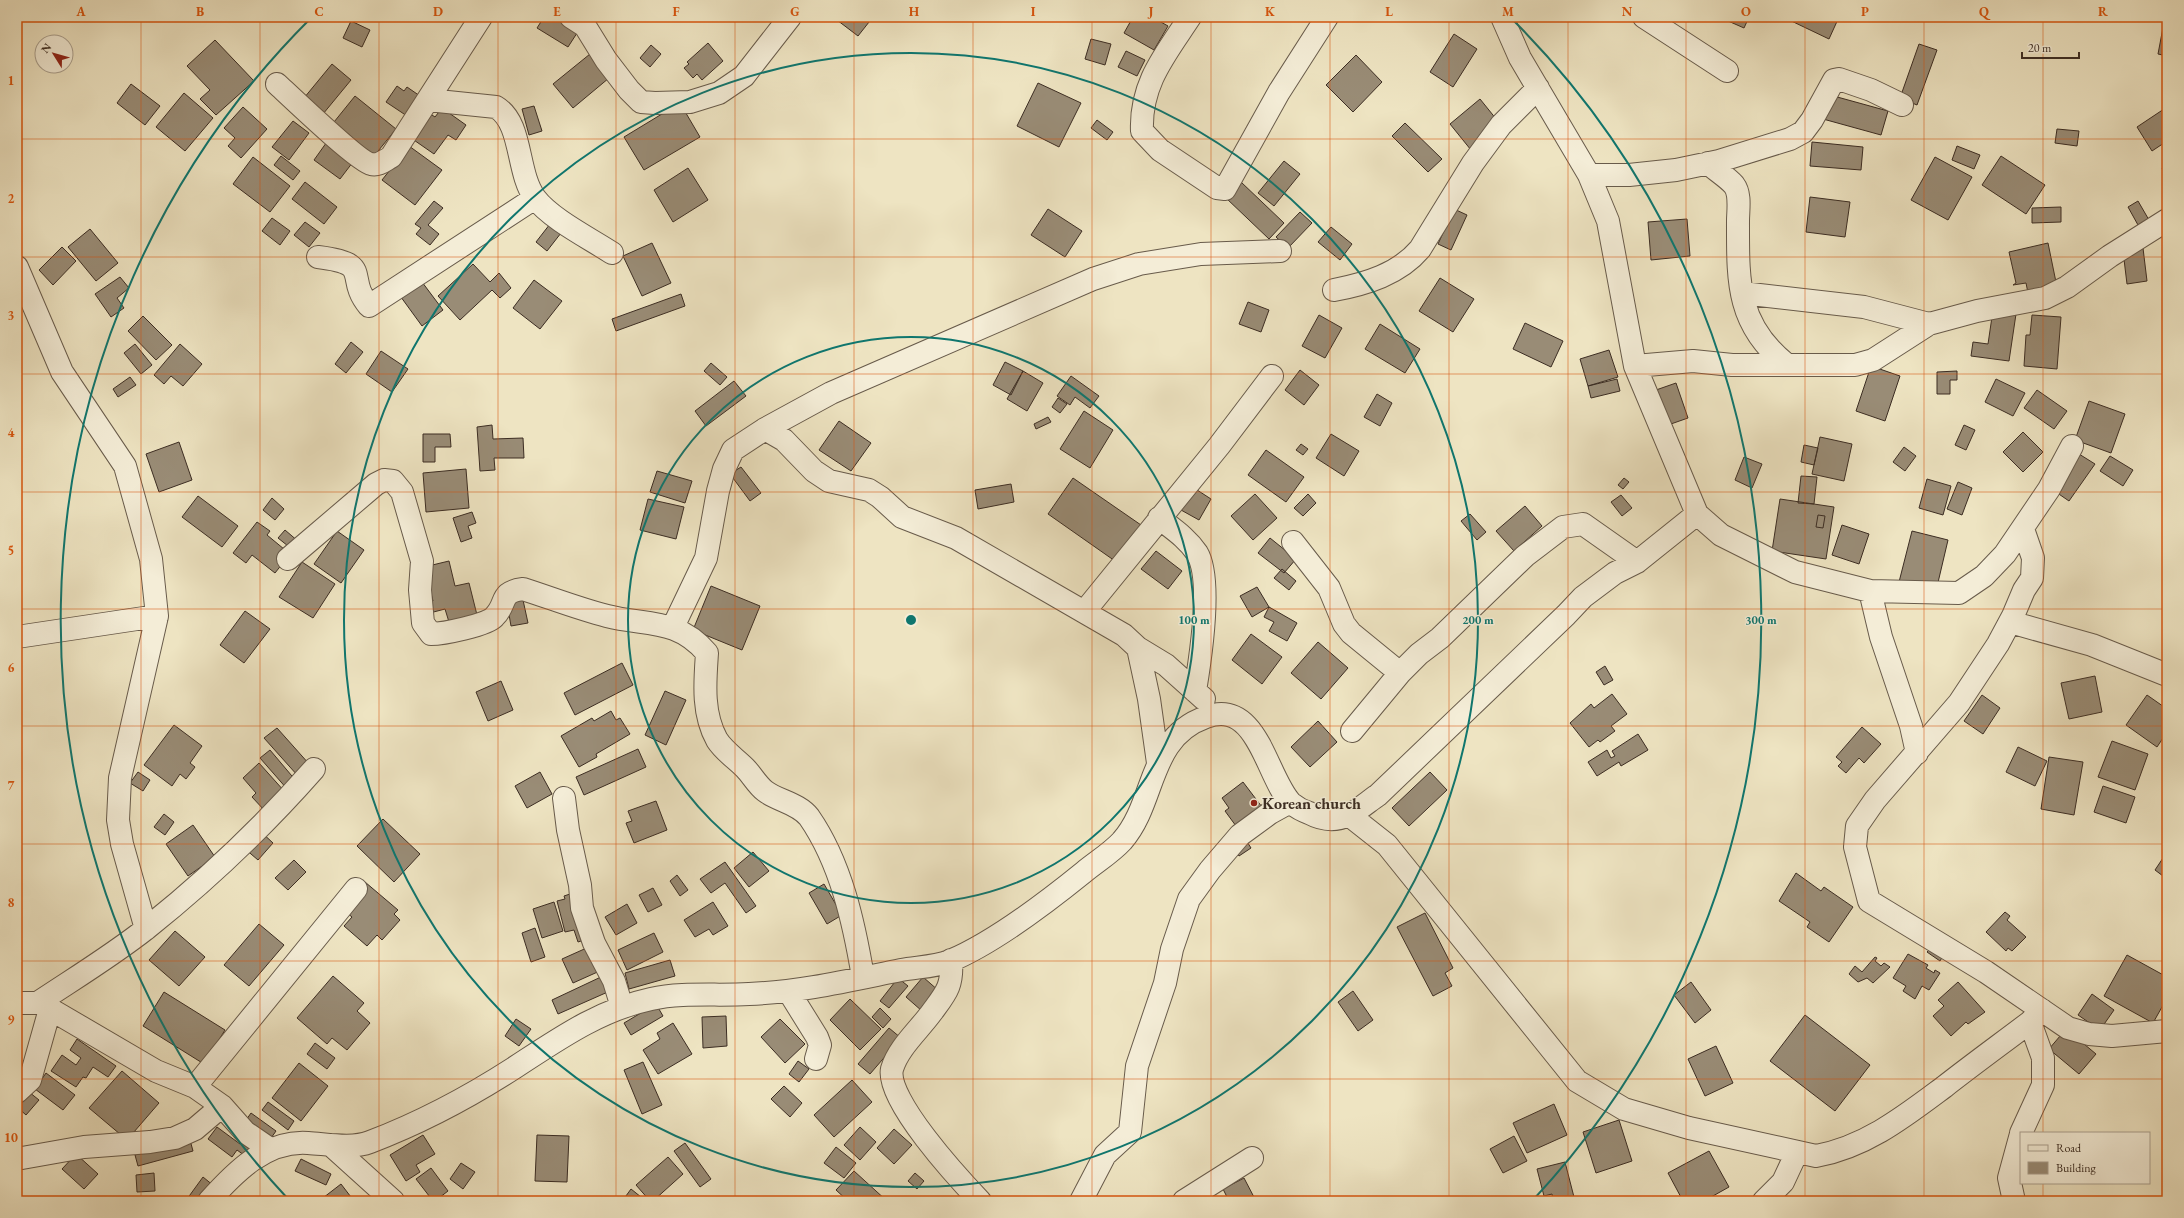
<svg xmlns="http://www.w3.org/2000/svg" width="2184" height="1218" viewBox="0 0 2184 1218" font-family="'EB Garamond',serif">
<rect width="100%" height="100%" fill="#eee4c2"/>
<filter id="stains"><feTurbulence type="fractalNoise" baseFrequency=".005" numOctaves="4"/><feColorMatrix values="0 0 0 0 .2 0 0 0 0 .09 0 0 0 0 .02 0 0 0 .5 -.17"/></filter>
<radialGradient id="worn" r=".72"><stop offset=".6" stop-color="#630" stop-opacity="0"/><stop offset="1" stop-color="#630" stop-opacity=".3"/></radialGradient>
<path fill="#998c76" stroke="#3c2d23" d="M544,17H559L579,30L568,47L537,28Z
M833,17H873L858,36Z
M1133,17H1152L1168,26L1154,50L1124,33Z
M1719,17H1749L1744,28Z
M1783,17H1839L1829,39Z
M2165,17H2167V56L2158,54Z
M351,21L370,30L362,47L343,38Z
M1454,34L1477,49L1453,87L1430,72Z
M1091,39L1111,44L1105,65L1085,59Z
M215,40L254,81L216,115L200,99L210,90L187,66Z
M708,43L723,61L702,80L697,74L693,78L684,68L689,64L687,62Z
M1919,44L1937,50L1917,105L1900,98Z
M651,45L661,54L650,67L640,58Z
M1126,51L1145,60L1137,76L1118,67Z
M590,54L609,78L573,108L553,84Z
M1356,55L1382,82L1353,112L1326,85Z
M332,64L351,80L323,114L304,98Z
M1038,83L1081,103L1059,147L1017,126Z
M131,84L160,106L145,125L117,103Z
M397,86L404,91L407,87L420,96L407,116L386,102Z
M184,93L213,118L185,151L156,127Z
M1830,95L1888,111L1881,135L1823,119Z
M355,96L396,129L374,156L334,122Z
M1480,99L1501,125L1471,150L1450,124Z
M680,103L700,137L644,170L624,137Z
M534,106L542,131L529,135L522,109Z
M243,107L267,129L241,158L228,146L235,138L224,128Z
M2167,107V141L2152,151L2137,127Z
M442,108L466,125L456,140L448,135L434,154L411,138L429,113L435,117Z
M1097,120L1113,132L1107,140L1091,128Z
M293,121L309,133L289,160L272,147Z
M1405,123L1442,159L1428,172L1392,136Z
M2057,129L2079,131L2077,146L2055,143Z
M329,139L356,158L340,179L314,160Z
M1812,142L1863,147L1861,170L1810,166Z
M409,146L442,170L415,205L382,180Z
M1957,146L1980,155L1974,169L1952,160Z
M281,156L300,171L293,180L274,165Z
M2001,156L2045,185L2026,214L1982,185Z
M253,157L290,186L270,212L233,184Z
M1935,157L1972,177L1948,220L1911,200Z
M2167,160V176L2162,168L2166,165L2165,162Z
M1284,161L1300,174L1274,206L1258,193Z
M688,168L708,200L673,222L654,190Z
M305,182L337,207L324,224L292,199Z
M1241,182L1284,223L1269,239L1226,198Z
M1810,197L1850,202L1845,237L1806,232Z
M434,201L443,208L428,225L439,234L430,245L416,234L421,228L415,224Z
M2138,201L2149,220L2138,225L2128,207Z
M2061,207V222L2032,223V208Z
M1048,209L1082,231L1065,257L1031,235Z
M1454,209L1467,215L1451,250L1438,244Z
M1300,212L1312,223L1288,248L1276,237Z
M272,218L290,231L280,245L262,231Z
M1687,219L1690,256L1651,260L1648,222Z
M305,222L320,233L309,247L294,235Z
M550,224L561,233L547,251L536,242Z
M1331,227L1352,244L1340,260L1318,242Z
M90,229L118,263L96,281L68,247Z
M652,243L671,283L642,296L623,256Z
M2048,243L2057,287L2028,293L2026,283L2013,285L2016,283L2009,252Z
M62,247L76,261L53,285L39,270Z
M2143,248L2147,281L2127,284L2123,251Z
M473,264L490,282L499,273L511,288L500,298L492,290L460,320L438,296Z
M120,277L129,288L117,298L124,308L111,317L95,294Z
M419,278L443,310L422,326L398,293Z
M1440,278L1474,299L1453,332L1419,311Z
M534,280L562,301L540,329L513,308Z
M681,294L685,306L616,331L612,319Z
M1248,302L1269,310L1261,332L1239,324Z
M1993,310L2016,314L2009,361L1971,356L1973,342L1988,344Z
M1319,315L1342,328L1325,358L1302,346Z
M2032,315L2061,317L2057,369L2024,366L2026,335H2030Z
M143,316L172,345L156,360L128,331Z
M1525,323L1563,341L1551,367L1513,349Z
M1380,324L1420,349L1405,373L1365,349Z
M351,342L363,352L346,373L335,364Z
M135,344L152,365L141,374L124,353Z
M180,344L202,364L183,386L171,376L164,384L154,375Z
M1609,350L1618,377L1588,386L1580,359Z
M381,351L408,369L392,392L366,374Z
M1005,362L1023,371L1011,395L993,385Z
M711,363L727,377L720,385L704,371Z
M1871,366L1900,376L1885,421L1856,411Z
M1300,370L1319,385L1304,405L1285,390Z
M1023,371L1043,383L1027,411L1007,399Z
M1957,371V380H1950V394H1937V372Z
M1071,376L1099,396L1090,408L1075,397L1070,405L1057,396Z
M130,377L136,385L118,397L113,389Z
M1617,379L1620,391L1591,398L1588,386Z
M1996,379L2025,393L2013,416L1985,402Z
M734,381L746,396L706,426L695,411Z
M1676,383L1688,418L1668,425L1656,390Z
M2037,390L2067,411L2054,429L2024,408Z
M1377,394L1392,403L1380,426L1364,417Z
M1058,398L1067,404L1060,413L1052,407Z
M2089,401L2125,414L2111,453L2075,440Z
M1084,411L1113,430L1090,468L1060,449Z
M1048,417L1051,422L1036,429L1034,424Z
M839,421L871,443L851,471L819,450Z
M492,425L493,439L523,438L524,458H494L495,470L480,471L477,427Z
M1964,425L1975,430L1966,450L1955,445Z
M2023,432L2043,452L2023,472L2003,452Z
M423,434H450L451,447H435V462H423Z
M1331,434L1359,451L1344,476L1316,458Z
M1820,437L1852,444L1844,481L1812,474Z
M179,442L192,480L159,492L146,454Z
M1301,444L1308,449L1303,455L1296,450Z
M1804,445L1818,448L1814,465L1801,462Z
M1904,447L1916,456L1905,471L1893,462Z
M1266,450L1304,477L1286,502L1248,475Z
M2079,454L2095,464L2069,501L2053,490Z
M2110,456L2133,470L2123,486L2100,471Z
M1744,457L1762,464L1752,488L1735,480Z
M741,467L761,493L750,501L730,474Z
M466,469L469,508L426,512L423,473Z
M657,471L692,481L685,503L650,492Z
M1801,476L1817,477L1814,504L1798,503Z
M1073,478L1141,525L1115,561L1048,514Z
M1624,478L1629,482L1623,489L1618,485Z
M1927,479L1951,486L1943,515L1919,508Z
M1958,482L1972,488L1962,515L1947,509Z
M1011,484L1014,502L978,509L975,490Z
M1194,488L1211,499L1199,520L1181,510Z
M1255,494L1277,518L1253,540L1231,516Z
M1308,494L1316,503L1303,516L1294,508Z
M1621,495L1632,508L1622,516L1611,502Z
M198,496L238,526L222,547L182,517Z
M272,498L284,509L275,520L263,510Z
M648,499L684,507L676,539L640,530Z
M1780,499L1834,507L1826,559L1772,551Z
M1525,506L1542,526L1514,551L1496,531Z
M472,512L476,523L468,526L472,538L461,542L453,518Z
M1470,514L1486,532L1477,540L1461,521Z
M1818,515L1825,516L1823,528L1816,527Z
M257,522L270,531L267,535L290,554L275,573L252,555L246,563L233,553Z
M1842,525L1869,534L1859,564L1832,555Z
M285,530L299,542L293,550L278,538Z
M337,531L364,550L341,583L314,564Z
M1912,531L1948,540L1936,591L1899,582Z
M1270,538L1296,559L1284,573L1258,553Z
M1156,551L1182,571L1168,589L1141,569Z
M449,561L455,586L469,583L477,615L449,622L445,609L426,614L423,604L433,601L424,567Z
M302,562L335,584L313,618L279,597Z
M1282,569L1296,581L1289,590L1274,578Z
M711,586L760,606L742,650L693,630Z
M1257,587L1269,607L1252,617L1240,596Z
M523,600L528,623L511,626L507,603Z
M1269,607L1297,623L1287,641L1269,631L1274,622L1264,617Z
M245,611L270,629L244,663L220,645Z
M1251,634L1282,657L1262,684L1232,660Z
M1318,642L1348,668L1321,699L1291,673Z
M622,663L633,685L575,715L564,693Z
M1605,666L1613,680L1604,685L1596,672Z
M2095,676L2102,712L2069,719L2061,683Z
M501,681L513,710L488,721L476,692Z
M665,691L686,700L666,745L645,735Z
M1612,694L1627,714L1611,726L1615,731L1600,742L1598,740L1589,747L1570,723L1591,704L1594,708Z
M1982,695L2000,708L1983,734L1964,721Z
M2147,695L2167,709V732L2157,747L2126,725Z
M611,711L616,720L620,718L630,734L596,754L597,757L579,767L561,736L592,718L594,721Z
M1318,721L1337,742L1310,767L1291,747Z
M174,725L202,746L190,763L195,767L186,779L180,774L172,786L144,765Z
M1862,727L1881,744L1864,763L1859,758L1846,773L1838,766L1842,762L1836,757Z
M277,728L310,765L298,776L264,738Z
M1638,734L1648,750L1621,766L1619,762L1597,776L1588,762L1607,750L1611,758L1615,756L1612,751Z
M2112,741L2148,754L2135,790L2098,777Z
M2018,747L2047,761L2035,786L2006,772Z
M638,749L646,767L584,795L576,777Z
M270,750L297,782L288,790L260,758Z
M2049,757L2083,762L2074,815L2041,809Z
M259,763L285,792L265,811L252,797L256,793L243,778Z
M138,772L150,780L143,791L130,783Z
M540,772L552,794L527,808L515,786Z
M1430,772L1447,790L1409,826L1392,808Z
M1243,782L1262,807L1236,826L1225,811L1229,808L1222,798Z
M2103,786L2135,797L2126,823L2094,812Z
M656,801L667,830L634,843L626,823L632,821L628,811Z
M164,814L174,822L165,835L154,827Z
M383,819L420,854L394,882L357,846Z
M193,825L215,857L188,876L166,844Z
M259,830L273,843L258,860L244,848Z
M1246,840L1251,848L1239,856L1234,848Z
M753,852L769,871L749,887L734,868Z
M2163,858L2167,861V879L2155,870Z
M294,860L306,872L288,890L275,878Z
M725,862L756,906L746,913L725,883L711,893L700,879Z
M1796,873L1821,891L1824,887L1853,907L1829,942L1807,927L1810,922L1779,901Z
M677,875L688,890L680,896L670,881Z
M365,882L398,910L394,914L400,920L382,940L377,935L367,946L344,926L352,917L342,909Z
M824,884L842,915L827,924L809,893Z
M653,888L662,905L648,912L639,895Z
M573,893L587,939L578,942L574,930L565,932L557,901L565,899L564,896Z
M554,902L563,931L542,938L533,909Z
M713,902L728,926L713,935L709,929L695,937L684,920Z
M627,904L637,923L616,935L605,917Z
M2005,912L2010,916L2007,920L2026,937L2012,951L2008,948L2006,951L1986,932Z
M1425,913L1453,968L1445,973L1452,986L1433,996L1397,927Z
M259,924L284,945L249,986L224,965Z
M535,928L545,957L531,962L522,933Z
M175,931L205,957L179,986L149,960Z
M654,933L663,952L627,970L618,950Z
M591,946L602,970L573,983L562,959Z
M1931,948L1943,956L1940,961L1927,952Z
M1908,954L1928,965L1926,968L1934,973L1935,970L1940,973L1929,990L1922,986L1915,999L1903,991L1906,986L1893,978Z
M2127,955L2167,977V998L2153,1023L2104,996Z
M1875,957L1877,958L1875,961L1881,966L1884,963L1890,967L1873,983L1867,978L1858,982L1849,974L1855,966L1862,972Z
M670,960L675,976L629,989L625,973Z
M333,976L364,1003L357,1011L370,1023L347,1050L332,1038L327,1044L297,1018Z
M603,976L610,991L558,1014L552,1000Z
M923,977L939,991L922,1011L906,997Z
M898,978L908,986L889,1008L880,1001Z
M1691,982L1711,1010L1695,1023L1674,995Z
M1958,982L1985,1012L1968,1024L1966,1022L1951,1036L1933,1016L1944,1006L1938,1000Z
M1353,991L1373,1020L1358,1031L1338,1002Z
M164,992L225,1030L204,1064L143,1026Z
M2092,994L2114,1010L2100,1030L2078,1015Z
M850,999L881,1029L860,1050L830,1020Z
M656,1004L663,1016L631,1035L624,1023Z
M880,1008L891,1019L883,1028L872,1017Z
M1805,1015L1870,1065L1835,1111L1770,1061Z
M726,1016L727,1046L703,1048L702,1017Z
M516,1019L531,1029L519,1046L505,1036Z
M780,1019L805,1044L785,1063L761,1037Z
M673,1023L692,1054L658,1074L643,1050L660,1039L657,1033Z
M889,1028L901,1038L870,1074L858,1064Z
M2066,1029L2096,1054L2079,1074L2049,1049Z
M77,1039L116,1066L108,1077L93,1067L86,1078L83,1077L76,1087L51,1071L62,1055L76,1065L81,1058L70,1050Z
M315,1043L335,1058L327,1069L307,1054Z
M1716,1046L1733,1083L1705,1096L1688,1059Z
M798,1061L809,1069L799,1082L789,1074Z
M643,1062L662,1105L642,1114L624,1070Z
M299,1063L328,1086L301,1121L272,1098Z
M122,1071L159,1103L127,1140L89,1108Z
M46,1073L75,1095L63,1110L35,1089Z
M852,1080L872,1102L834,1137L814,1115Z
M784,1086L802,1103L790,1117L771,1099Z
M29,1092L39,1100L26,1115L17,1107Z
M268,1102L294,1121L288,1130L262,1110Z
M1554,1104L1567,1135L1527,1153L1513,1123Z
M251,1113L276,1131L269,1141L244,1123Z
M1619,1120L1632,1161L1596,1173L1583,1132Z
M217,1127L240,1144L246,1136L258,1145L248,1158L237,1150L232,1157L208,1139Z
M860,1127L876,1142L860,1160L844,1145Z
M894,1129L912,1145L894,1164L877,1148Z
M423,1135L435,1154L416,1165L420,1172L406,1181L390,1155Z
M537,1135L569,1136L567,1182L535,1181Z
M1514,1136L1527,1161L1503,1173L1490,1149Z
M190,1140L193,1151L138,1166L135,1155Z
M685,1143L711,1179L700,1187L674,1151Z
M836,1147L856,1163L844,1178L824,1163Z
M1709,1151L1729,1187L1704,1201H1683L1668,1173Z
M76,1154L98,1174L84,1189L62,1169Z
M668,1157L683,1174L653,1201H650L636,1185Z
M301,1159L331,1174L326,1185L295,1171Z
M1565,1162L1575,1201H1553L1552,1194L1544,1196L1537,1169Z
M461,1163L475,1172L463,1189L450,1179Z
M431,1168L448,1191L435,1201H433L416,1179Z
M854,1171L887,1201H857L852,1197L848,1201L836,1190Z
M154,1173L155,1191L137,1192L136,1175Z
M915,1173L924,1181L917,1189L908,1181Z
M203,1177L214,1186L203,1201H189L187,1199Z
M1244,1178L1256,1201H1229L1223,1189Z
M341,1184L354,1201H319Z
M631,1189L646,1201L623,1200Z"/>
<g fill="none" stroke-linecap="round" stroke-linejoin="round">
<g stroke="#685b4b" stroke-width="24">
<path id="minor" d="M571,17L585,26L606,60L629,90L641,102L655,103L690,102L719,93L744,76L790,17
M1190,17C1165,55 1140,84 1142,131L1160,150L1217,188L1225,189L1279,92L1327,17
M1644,17L1727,71
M277,84C290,96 359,162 371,164C379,166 385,160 391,157L481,17
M428,100L496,107C523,123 516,172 535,198C551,219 589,238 612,253
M1708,163C1715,170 1727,177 1734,185C1741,194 1738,210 1738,221C1738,280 1736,324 1786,364
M1589,175H1629L1676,170L1719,161L1790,139L1803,132L1812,120L1834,80L1839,79L1871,90L1902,105
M318,257C375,264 344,276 369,306L535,198
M17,267L62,372L125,466L151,559L157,616L120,778L118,820L122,844L146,929
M1334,290C1366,284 1399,274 1420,249L1473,163L1501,125L1538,88
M1742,293L1864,307L1929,324
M1635,366L1693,361L1732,365H1855L1873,360L1929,324L1977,311L2045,298L2067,287L2110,256L2167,220
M765,429L784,440L814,471L829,481L869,490L880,497L902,517L956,538L1124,635L1138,648L1149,699L1158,763
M1697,514L1721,535L1795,572L1870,591L1959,593L1984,576L2005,554L2049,489L2072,446
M1159,518C1173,529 1187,538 1197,553C1213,579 1200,661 1195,691
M2023,529L2033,558L2032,578L2024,590L2013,616L1998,644L1959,703L1875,800L1857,826L1855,847L1869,901L1986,972L2068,1028L2089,1034L2112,1036L2167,1031
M1293,542L1329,588L1344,624L1351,633L1400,673
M288,559L376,484L384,480L393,481L402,492L422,561L420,590L423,623L431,634C443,634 487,625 494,617C508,604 498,592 523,589C551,598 579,609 607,616C647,626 677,618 707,653C705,682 702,713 717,740C724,751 736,759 745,768C752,775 757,785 765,791C778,801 798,803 809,817C841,863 854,923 863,977
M1870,591L1881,637L1911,726L1917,753
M1084,612L1219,446L1272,376
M2010,622L2092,645L2167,675
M673,627L706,558L718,491L724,469L733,450L765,429L831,393L1093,279L1139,264L1201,254L1280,251
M17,637L157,616
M1138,648L1166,665L1204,699
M1352,731L1400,673L1419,654L1440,638L1525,556L1563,527L1583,524L1637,562
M564,798L568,830L580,885L582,908L594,943L614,981L622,1007
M1349,815L1387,845L1577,1081L1624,1109L1689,1128L1816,1156C1866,1147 1905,1116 1944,1087C1972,1065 2001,1044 2030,1022L2042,1010
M951,960C953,986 946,993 932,1012C919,1030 898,1048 892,1069C885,1099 959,1179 980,1201
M789,992L817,1037L820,1045L816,1059
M39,1002C75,978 113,955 147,928C207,880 263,827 314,769
M17,1003H47L50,1009L156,1071L195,1087L222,1106L245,1132L270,1149
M195,1087L356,889
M17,1092L30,1080L50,1009
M2021,1133L2043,1085V1058L2030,1022
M331,1145L393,1201
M17,1157L22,1158L84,1147L150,1142L175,1138L195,1129L222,1106
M209,1201C235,1172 266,1140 308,1143C327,1144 352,1149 370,1142C420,1123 469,1097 514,1068C557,1040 599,1010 651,999C683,992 717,996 749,994C801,992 851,980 901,970C917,967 935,967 950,961C993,943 1047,902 1084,872C1096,862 1111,853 1122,841C1157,801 1147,738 1206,717C1258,698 1266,777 1291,803C1296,807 1303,811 1309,813C1322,820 1336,821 1349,815C1359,810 1369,801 1378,795L1566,615L1583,597L1615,573L1637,562L1697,514L1635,366L1608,221L1589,175L1520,58L1502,17
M1081,1201L1105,1155L1130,1132L1137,1066L1165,983L1172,949L1189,899L1210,870L1240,835L1270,813L1290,802
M1184,1201L1252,1158
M1764,1201L1783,1182L1797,1152
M2014,1201L2009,1178L2021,1134"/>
</g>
<use href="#minor" stroke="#f4edd7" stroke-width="22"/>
</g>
<path fill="none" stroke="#d7550e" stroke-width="1" stroke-opacity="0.55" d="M141,17V1201M260,17V1201M379,17V1201M498,17V1201M616,17V1201M735,17V1201M854,17V1201M973,17V1201M1092,17V1201M1211,17V1201M1330,17V1201M1449,17V1201M1568,17V1201M1686,17V1201M1805,17V1201M1924,17V1201M2043,17V1133M17,139H2167M17,257H2167M17,374H2167M17,492H2167M17,609H2167M17,726H2167M17,844H2167M17,961H2167M17,1079H2167M2043,1183V1201"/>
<g fill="none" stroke="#0f766e" stroke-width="2">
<circle cx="911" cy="620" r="283"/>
<circle cx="911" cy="620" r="567"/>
<path d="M289 1200A850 850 0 0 1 310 19M1512 19A850 850 0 0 1 1533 1200"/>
</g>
<circle fill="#8f2418" stroke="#f4edd7" stroke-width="1.5" cx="1254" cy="803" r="4"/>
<g text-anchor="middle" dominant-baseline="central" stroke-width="3" stroke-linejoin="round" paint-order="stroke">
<g font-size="16" font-weight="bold" fill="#3c2d23" stroke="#f4edd7" text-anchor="start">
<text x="1262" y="803">Korean church</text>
</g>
</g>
<circle cx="911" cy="620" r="6" fill="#0f766e" stroke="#f4edd7" stroke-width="2"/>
<g font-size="12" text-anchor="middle" font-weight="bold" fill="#0f766e" stroke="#f4edd7" stroke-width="3" stroke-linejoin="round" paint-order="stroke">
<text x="1194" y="624">100 m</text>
<text x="1478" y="624">200 m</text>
<text x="1761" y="624">300 m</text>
</g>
<rect width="2184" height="1218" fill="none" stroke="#eee4c2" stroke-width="44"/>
<rect x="2020" y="1132" width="130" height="52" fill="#f4edd7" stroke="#aaa08f"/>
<rect x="2028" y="1145" width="20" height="6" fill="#f4edd7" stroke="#aaa08f"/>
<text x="2056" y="1152" font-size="12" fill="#3c2d23">Road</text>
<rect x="2028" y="1162" width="20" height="12" fill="#998c76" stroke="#aaa08f"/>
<text x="2056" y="1172" font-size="12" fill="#3c2d23">Building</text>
<g transform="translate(54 54) rotate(307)"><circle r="19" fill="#f4edd7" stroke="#aaa08f"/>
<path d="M0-3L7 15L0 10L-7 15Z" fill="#8f2418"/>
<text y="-6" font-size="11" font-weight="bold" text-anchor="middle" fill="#3c2d23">N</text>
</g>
<path d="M2022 52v6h57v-6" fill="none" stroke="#3c2d23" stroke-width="2"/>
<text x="2028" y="52" font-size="12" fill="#3c2d23" stroke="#f4edd7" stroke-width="3" paint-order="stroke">20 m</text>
<rect x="22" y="22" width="2140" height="1174" fill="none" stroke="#d7550e" stroke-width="1.5"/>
<g font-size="13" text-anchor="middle" font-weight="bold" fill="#d7550e">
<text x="81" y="16">A</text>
<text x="200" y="16">B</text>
<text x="319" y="16">C</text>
<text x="438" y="16">D</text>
<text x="557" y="16">E</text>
<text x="676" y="16">F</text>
<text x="795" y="16">G</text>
<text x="914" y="16">H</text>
<text x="1033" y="16">I</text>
<text x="1151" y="16">J</text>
<text x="1270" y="16">K</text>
<text x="1389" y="16">L</text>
<text x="1508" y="16">M</text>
<text x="1627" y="16">N</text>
<text x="1746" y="16">O</text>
<text x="1865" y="16">P</text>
<text x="1984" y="16">Q</text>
<text x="2103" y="16">R</text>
<text x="11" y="85">1</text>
<text x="11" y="203">2</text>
<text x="11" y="320">3</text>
<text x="11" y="437">4</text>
<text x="11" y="555">5</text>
<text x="11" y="672">6</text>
<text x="11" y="790">7</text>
<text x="11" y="907">8</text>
<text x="11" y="1024">9</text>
<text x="11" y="1142">10</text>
</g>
<rect width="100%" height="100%" filter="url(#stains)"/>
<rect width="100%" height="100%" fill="url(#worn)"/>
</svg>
